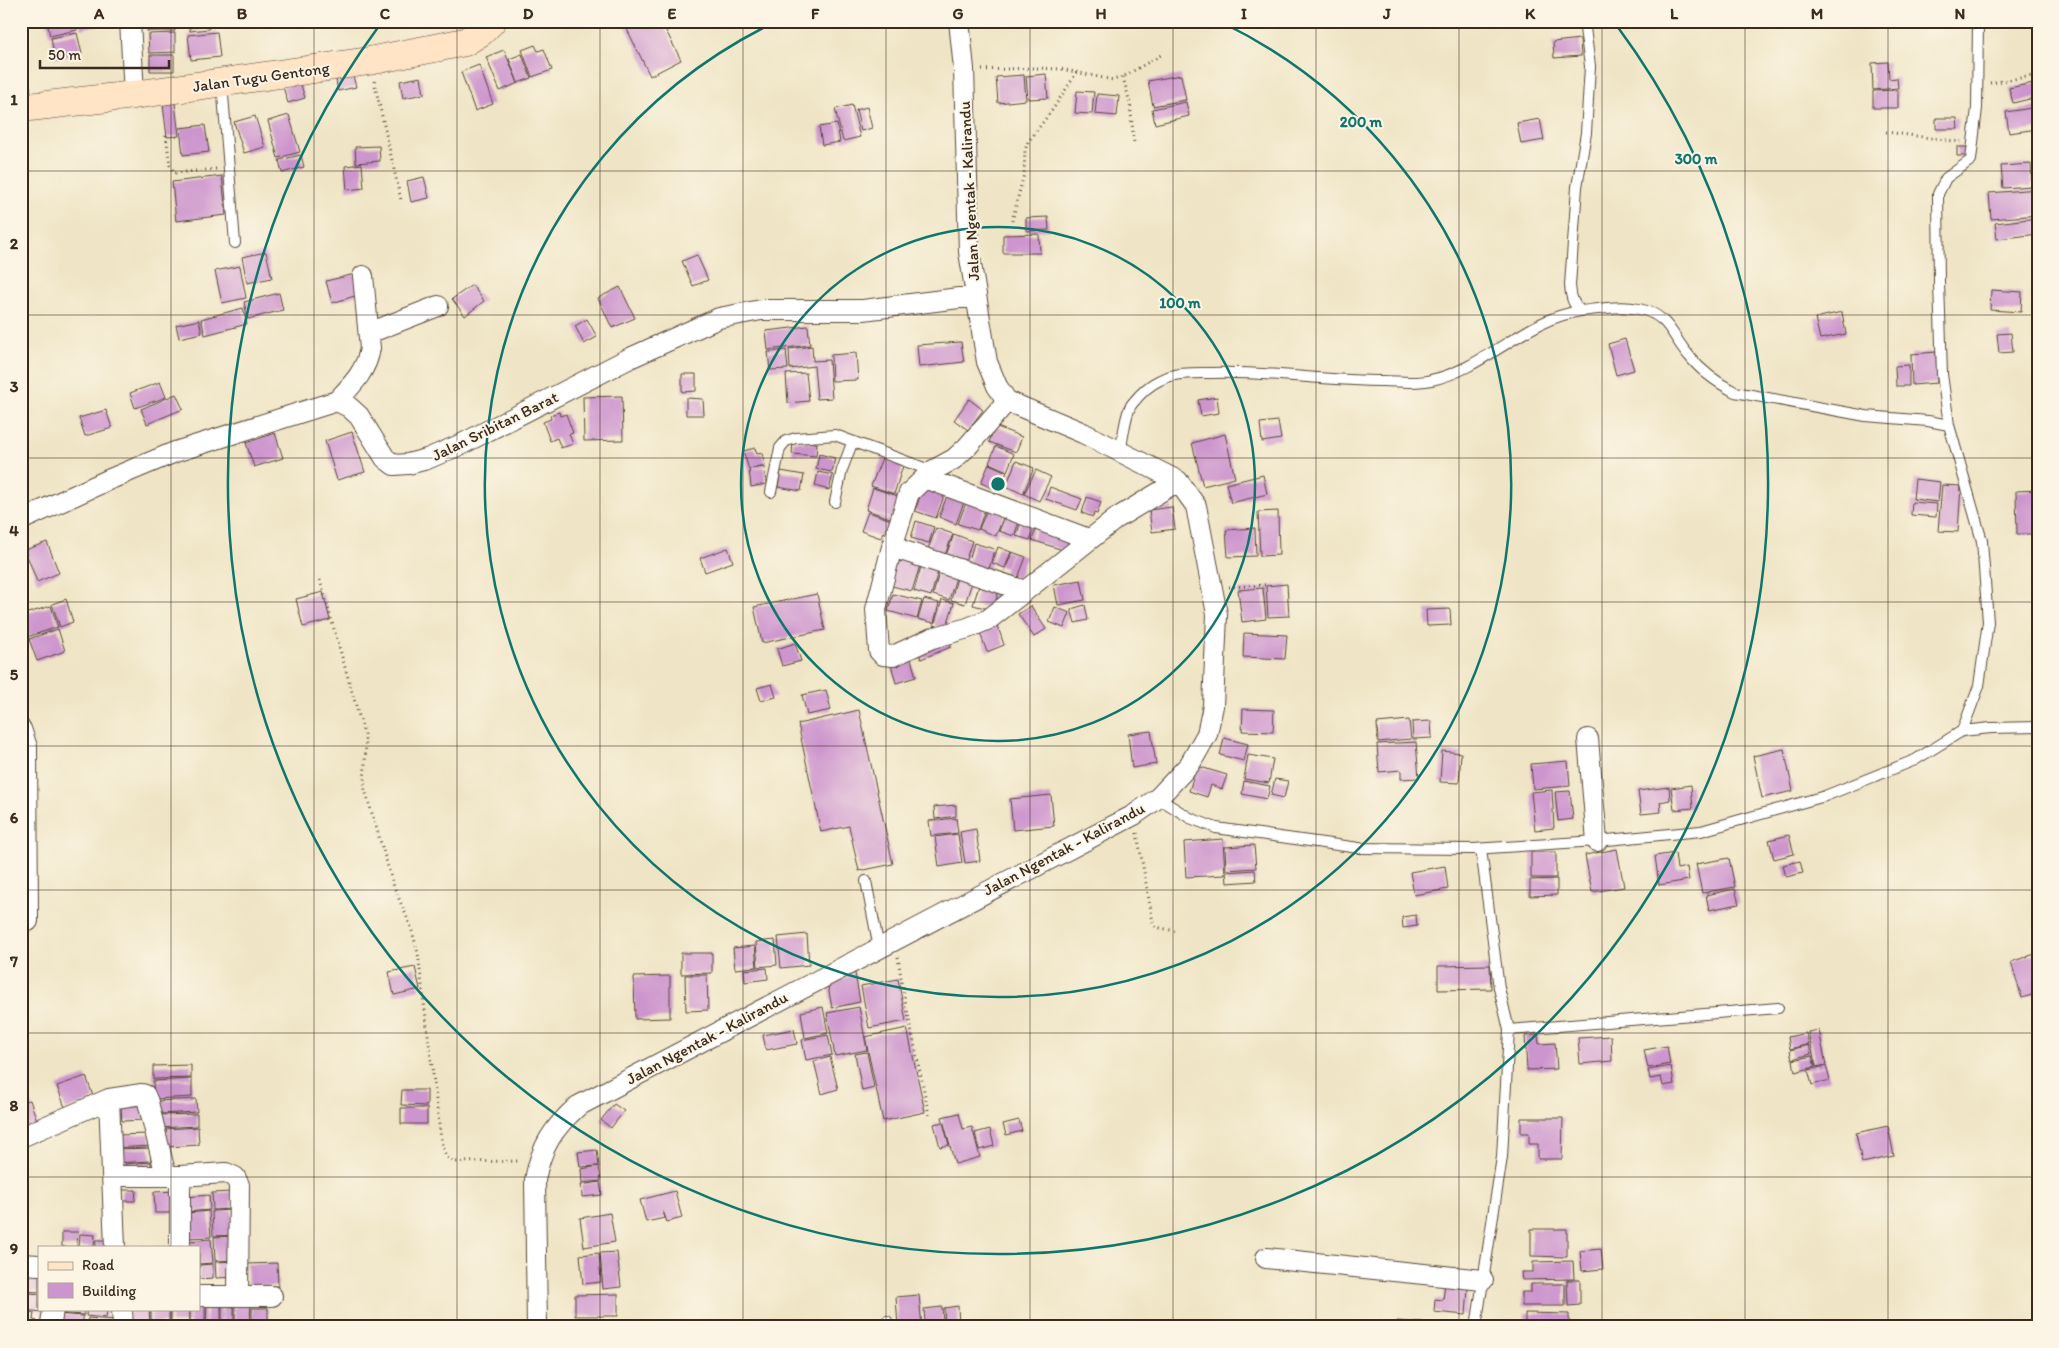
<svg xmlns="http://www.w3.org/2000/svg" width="2059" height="1348" viewBox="0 0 2059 1348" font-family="Itim,sans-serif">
<rect width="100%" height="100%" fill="#fcf5e5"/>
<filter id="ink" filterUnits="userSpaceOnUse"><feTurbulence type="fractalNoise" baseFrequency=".02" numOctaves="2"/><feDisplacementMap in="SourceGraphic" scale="10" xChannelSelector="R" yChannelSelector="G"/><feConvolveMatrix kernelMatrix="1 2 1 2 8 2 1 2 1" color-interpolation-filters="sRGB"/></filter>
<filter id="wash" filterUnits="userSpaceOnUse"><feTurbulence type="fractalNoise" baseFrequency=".0096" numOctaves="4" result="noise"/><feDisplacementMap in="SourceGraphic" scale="20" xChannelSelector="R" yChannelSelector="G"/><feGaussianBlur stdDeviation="1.12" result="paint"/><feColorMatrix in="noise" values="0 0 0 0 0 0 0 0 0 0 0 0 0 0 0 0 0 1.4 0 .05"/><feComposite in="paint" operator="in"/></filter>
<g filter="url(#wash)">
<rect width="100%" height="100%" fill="#efe4c5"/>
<g id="blocks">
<path fill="#cd95ce" d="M47,21H76L77,30L50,36Z
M79,21H98L99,25L81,29Z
M147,21H175V31H147Z
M189,21H209V29L190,31Z
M623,21H661L681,60L650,76Z
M217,32L220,57L191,60L188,35Z
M77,33L82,54L55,59L51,38Z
M175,33V52L149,53L148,34Z
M1580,39L1581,56L1554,58L1553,42Z
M535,45L538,51L544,49L552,70L532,77L522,50Z
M504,50L518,83L500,91L486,57Z
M522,54L531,78L518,83L509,59Z
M150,55H174V71H150Z
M1888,62L1889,79L1897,78L1898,88L1873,90L1872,63Z
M479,65L493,104L475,111L461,72Z
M1046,74L1048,98L1028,99L1026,76Z
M1024,75L1026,100L998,103L996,77Z
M1181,75L1186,100L1153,106L1148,81Z
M353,76L356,87L338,91L336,80Z
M421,77L424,94L403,98L400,81Z
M300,82L305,98L288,103L283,87Z
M2038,82V97L2013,103L2009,88Z
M1898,90V108H1873V91Z
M1077,91L1094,92L1092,114L1075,113Z
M1097,94L1119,96L1117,116L1095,114Z
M1186,102L1189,116L1155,124L1152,109Z
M175,103L179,136L167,137L163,105Z
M852,105L860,137L843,141L835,109Z
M867,107L872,128L861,131L856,110Z
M2038,107V129L2009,133L2006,112Z
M289,115L300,152L278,158L268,121Z
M255,116L265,147L244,153L234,122Z
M1936,118H1957L1958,129H1936Z
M1540,119L1544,140L1521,144L1517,123Z
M837,124L840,142L822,145L819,127Z
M205,125L209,152L183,155L180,128Z
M379,146L380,161L356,163L355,147Z
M1957,147H1968V156H1957Z
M301,155L304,167L282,173L279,160Z
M362,164L364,188L347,190L345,166Z
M2031,164L2032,186L2003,188L2001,166Z
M222,176L226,215L176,221L172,182Z
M424,177L429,198L411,202L407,181Z
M2038,189V215L1991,219L1989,193Z
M1048,217L1049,230L1026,231V218Z
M2038,218V234L1997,239L1995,223Z
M1039,234L1040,253H1003V235Z
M266,252L272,278L247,283L242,257Z
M697,255L708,280L693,286L682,261Z
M240,266L246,298L222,303L215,271Z
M355,274L361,294L332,303L326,281Z
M472,285L484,301L465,316L452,299Z
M620,287L635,318L612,328L598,298Z
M1991,290L2022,292L2021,312L1990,310Z
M279,293L283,310L248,319L244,302Z
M243,308L247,324L205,335L201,319Z
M1842,312L1846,334L1820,339L1815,318Z
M587,319L597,337L584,344L575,326Z
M199,320L202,333L179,338L176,325Z
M808,326L810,345L768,350L766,331Z
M2011,333L2013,352L1999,353L1997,334Z
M1625,339L1634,370L1616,375L1608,344Z
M961,342L964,362L919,367L917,345Z
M812,346L813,361L829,360L832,398L817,399L814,366L790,369L789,349Z
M786,350L788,369L770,370L768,352Z
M1936,352L1937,383L1912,385L1911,354Z
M856,353L858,380L832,381L831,355Z
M1909,365V386H1896L1895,366Z
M806,373L809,401L788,403L786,374Z
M682,374H696V391L682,392Z
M160,382L166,397L135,408L130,393Z
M176,394L183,409L147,424L141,409Z
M622,396L623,440L584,441L583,397Z
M1217,397L1219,413L1201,416L1198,400Z
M686,398L703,399L704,415H686Z
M969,399L983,410L968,430L954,420Z
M106,410L112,428L85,436L79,418Z
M559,412L560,416L566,414L573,433L569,434L573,444L561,448L557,438L550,441L543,422L551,419L550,415Z
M1278,421L1281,439L1262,442L1260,423Z
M995,426L1022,437L1016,452L989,442Z
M352,432L365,472L337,480L325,441Z
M275,433L283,458L254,467L246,443Z
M1225,434L1235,478L1203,486L1192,443Z
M793,441L817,443L816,456L792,454Z
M996,446L1014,454L1007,471L989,463Z
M755,448L757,454L762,453L765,465L749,469L743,451Z
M819,454L835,458L832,472L816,469Z
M882,458L903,466L894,494L871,486Z
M1016,461L1034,468L1023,494L1006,486Z
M989,464L1007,472L999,491L981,483Z
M764,467L766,484L751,487L749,469Z
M1036,470L1051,477L1039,501L1024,494Z
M781,471L804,475L801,491L778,487Z
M818,472L833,475L829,490L815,486Z
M1263,475L1267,494L1231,503L1226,484Z
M1915,479L1940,482L1938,502L1913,499Z
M924,485L945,493L936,518L915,511Z
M1942,485L1961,486L1958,532L1938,531Z
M1050,487L1082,499L1077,510L1046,499Z
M873,488L901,497L893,519L866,510Z
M2038,490V534H2017L2016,491Z
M948,493L965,499L956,524L939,517Z
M1087,497L1101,502L1097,514L1094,513L1093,517L1082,513Z
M967,500L986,506L978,530L958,524Z
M1912,502L1937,504L1936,517L1911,515Z
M988,507L1005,513L996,536L979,529Z
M1172,507L1175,529L1152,532L1149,510Z
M1278,511L1279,555L1260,556L1258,512Z
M868,512L894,521L889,534L883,532L881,538L861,531Z
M1007,513L1020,519L1014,536L999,531Z
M1022,519L1035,524L1030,540L1016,536Z
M916,521L934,527L929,543L911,538Z
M936,528L953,534L943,560L926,554Z
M1255,528L1256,556L1228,557L1226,530Z
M1036,529L1069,541L1066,551L1032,540Z
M954,534L972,541L965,562L946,555Z
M47,542L59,573L37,582L25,550Z
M974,543L994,549L989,570L968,564Z
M998,547L1011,552L1005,568L992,563Z
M728,548L733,562L705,572L700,558Z
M1012,552L1026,557L1018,578L1004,573Z
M896,555L921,562L912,591L888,585Z
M922,563L939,568L931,596L914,591Z
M940,569L957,574L949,600L933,595Z
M957,578L972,582L965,604L951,600Z
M981,579L1001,584L993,610L973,605Z
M1081,580L1085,600L1058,605L1054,585Z
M1287,584L1289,616L1268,617L1266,586Z
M1263,588L1266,619L1242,622L1238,590Z
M323,592L330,620L303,627L296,599Z
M817,594L825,630L762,643L754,607Z
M893,594L922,601L917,619L888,611Z
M66,599L73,622L60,627L52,604Z
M924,599L939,603L934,623L918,619Z
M942,600L954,603L946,629L934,625Z
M1085,605L1088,620L1075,623L1071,609Z
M51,606L58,627L21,639V615Z
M1031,606L1046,629L1034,637L1018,614Z
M1055,607L1070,613L1064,628L1049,622Z
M1450,609L1451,625L1427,626L1426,610Z
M996,621L1004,645L987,652L978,627Z
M58,629L65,651L37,661L29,639Z
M1244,633L1287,635L1285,659L1243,657Z
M947,637L951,647L921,659L917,648Z
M795,643L801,661L782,666L777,649Z
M910,655L916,677L896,683L890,661Z
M772,684L776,697L761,701L757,688Z
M826,690L831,710L807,715L802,695Z
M1243,709L1274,710L1273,732L1242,731Z
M859,710L893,864L859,871L849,826L821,832L798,724Z
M1409,720L1411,739L1378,742L1377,723Z
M1431,721L1432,738L1413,739L1412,722Z
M1151,731L1156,764L1132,768L1128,734Z
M1224,738L1248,744L1244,761L1220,755Z
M1416,742L1419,778L1401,779V770L1379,772L1377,744Z
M1784,749L1793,791L1762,798L1753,756Z
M1442,751L1461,753L1459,783L1440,782Z
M1248,755L1273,759L1269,783L1244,779Z
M1568,761L1570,786L1533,789L1531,764Z
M1197,766L1227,775L1222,789L1211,785L1207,797L1189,791Z
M1275,779L1288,781L1284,798L1271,795Z
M1244,781L1270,786L1267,799L1242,794Z
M1691,785L1693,808L1674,810L1671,788Z
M1669,787L1670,800L1660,802L1661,812L1641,814L1638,791Z
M1552,790L1554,828L1535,830L1531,792Z
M1570,791L1573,819L1558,821L1555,792Z
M1051,795L1054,826L1013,830L1010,799Z
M956,805V816L935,819L934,807Z
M956,818L958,833L931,836L929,821Z
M976,829L980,861L965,863L960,832Z
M958,834L962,863L939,867L935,837Z
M1789,835L1794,854L1774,859L1769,840Z
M1223,839L1225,875L1186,877L1184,842Z
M1254,845L1256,868L1226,870L1225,847Z
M1617,849L1624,887L1592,892L1585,855Z
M1531,852H1556V878H1531Z
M1675,853L1677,869L1687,867L1689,880L1659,885L1655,856Z
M1729,858L1735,887L1702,893L1696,864Z
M1800,861L1803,873L1786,877L1783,865Z
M1445,866L1448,889L1414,895L1410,872Z
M1255,870L1256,881L1227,883L1226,872Z
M1557,879V895L1530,896V880Z
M1735,889L1739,904L1709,910L1706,895Z
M1416,915L1417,926L1403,928L1402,917Z
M807,934L809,965L781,968L778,937Z
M775,940L777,965L758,967L756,942Z
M755,946L757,967L735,969L733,948Z
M681,953H712V973L681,974Z
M2038,953V993L2022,998L2011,962Z
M1490,965L1491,989L1438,990V966Z
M415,967L420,989L394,995L389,972Z
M767,968L768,979L745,982L744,970Z
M855,973L860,1002L832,1008L828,986Z
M685,975H707L708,1010L686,1011Z
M670,976V1018L635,1019L634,977Z
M898,979L906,1021L869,1028L861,986Z
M823,1007L828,1033L805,1038L801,1012Z
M859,1007L867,1050L835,1056L827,1013Z
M907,1028L925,1112L883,1121L865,1037Z
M794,1029L797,1044L766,1050L763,1035Z
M1819,1030L1826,1065L1816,1067L1808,1032Z
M1806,1033L1809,1044L1790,1049L1788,1037Z
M828,1035L832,1055L806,1060L802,1040Z
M1538,1035L1539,1044L1555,1043L1557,1069L1527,1070L1525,1036Z
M1611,1036L1612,1061L1580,1064L1578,1038Z
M1809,1045L1811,1054L1792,1059L1790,1050Z
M1667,1046L1670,1064L1648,1068L1644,1050Z
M867,1052L874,1088L862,1091L855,1054Z
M1812,1056L1815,1067L1795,1072L1793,1060Z
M830,1057L838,1089L822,1094L814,1061Z
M191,1065V1078L153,1079V1066Z
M1671,1066L1674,1084L1663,1086L1661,1077L1650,1079L1648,1070Z
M1826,1066L1830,1080L1812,1085L1808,1070Z
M86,1076L94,1099L66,1110L57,1086Z
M192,1079V1097L154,1099L153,1081Z
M402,1090H427V1106L401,1105Z
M196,1099L197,1112L158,1114L157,1101Z
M30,1100L38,1124L23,1129L21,1102Z
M614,1104L624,1111L611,1128L601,1120Z
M145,1105L146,1120L122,1121L121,1107Z
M401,1108H427V1124H401Z
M959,1113L963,1129L972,1127L980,1157L955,1164L942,1117Z
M197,1114V1126L158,1128V1115Z
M1521,1118H1563L1562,1159H1538V1144H1529V1133H1521Z
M1019,1120L1022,1131L1006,1135L1003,1124Z
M943,1122L949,1145L940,1147L934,1124Z
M1888,1126L1894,1156L1862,1163L1856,1133Z
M198,1127L199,1145L167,1147L166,1129Z
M990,1129L994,1146L979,1150L975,1133Z
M150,1134V1146L115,1148V1135Z
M150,1148L151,1161L116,1163V1149Z
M597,1150L599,1166L580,1167L578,1152Z
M151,1162V1169L126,1173L125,1164Z
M599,1166L601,1181L582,1183L581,1169Z
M600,1182L602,1195L582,1197L581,1185Z
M122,1190H136L135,1201H121Z
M176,1191L174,1213H155L154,1192Z
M675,1191L682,1218L667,1222L663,1211L665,1218L646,1222L640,1200Z
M231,1192L232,1209L213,1210L212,1193Z
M209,1195L210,1210L187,1212L186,1197Z
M232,1210L233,1235L213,1236L212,1211Z
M209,1211L211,1237L189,1238L187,1213Z
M610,1213L615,1242L584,1247L580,1218Z
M1531,1229H1567V1257L1531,1256Z
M62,1232H78L77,1247H62Z
M80,1234L95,1235L94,1247H79Z
M236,1236L237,1260L215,1261L214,1237Z
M211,1239L213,1263L199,1264V1247H189V1241Z
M96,1240H110V1247H96Z
M1601,1249L1603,1269L1582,1271L1580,1251Z
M617,1252L621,1287L603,1289L600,1253Z
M599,1253L601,1282L583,1284L580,1255Z
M236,1261L237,1277L216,1278L215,1262Z
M1573,1261L1574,1279L1522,1280L1521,1272H1533V1262Z
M277,1263L278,1286L248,1287L247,1264Z
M213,1264V1278L199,1279V1265Z
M22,1272L39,1274V1292L21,1291Z
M1567,1280H1580V1305L1568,1306Z
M1445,1283L1468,1288L1466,1315L1434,1312L1435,1299L1443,1300Z
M1531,1284H1565V1306H1522V1292H1531Z
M21,1292L39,1294V1309H44V1312L21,1310Z
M618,1294V1316H575V1295Z
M919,1295L922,1327H898L896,1297Z
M235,1300H251L250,1325H235Z
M199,1301H205V1325H190V1309H199Z
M207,1301H221V1325H206Z
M222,1306L234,1307V1325H222Z
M958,1306L959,1327H945L944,1308Z
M942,1307L943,1322L925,1323L924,1309Z
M252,1308H268V1326L252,1325Z
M57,1309H84V1315L56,1313Z
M87,1309H107L106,1318L86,1316Z
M129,1309H149L150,1323H129Z
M151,1309H169V1323H151Z
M171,1309H189V1323H171Z
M21,1311L34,1313L33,1320L37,1321L36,1327H21Z
M1525,1313L1569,1314V1327H1525Z
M58,1314L83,1316V1327H57Z
M88,1318L117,1320L116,1327H87Z
M857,1320V1327H836V1321Z
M1397,1321L1450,1325V1327H1397Z
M553,1324L584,1325V1327H553Z"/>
</g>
</g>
<g filter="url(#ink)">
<use href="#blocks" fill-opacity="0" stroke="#564637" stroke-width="1"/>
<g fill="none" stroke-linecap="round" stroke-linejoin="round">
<g stroke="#564637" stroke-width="12">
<path id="service" d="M1584,21L1590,66L1586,133L1577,187L1570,285C1571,296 1572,304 1581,311C1599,309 1620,305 1639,309C1670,315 1671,336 1690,357C1702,372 1718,383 1735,392L1866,416L1928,421L1949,425
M21,61L27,106
M222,83L235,243
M1120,452C1123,440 1125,413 1132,404C1139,395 1149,385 1160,380C1176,372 1195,373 1212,373C1269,371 1325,381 1382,381C1398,381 1416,384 1431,380C1485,369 1526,318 1581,311
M771,492L780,448L786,441L796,438L835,435L932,471
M835,502L842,470L852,443
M1962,731L1979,686L1988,622L1982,541L1949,425L1942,374L1939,283L1938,194L1946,178L1971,160L1977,108L1978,21
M1158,798L1190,818L1216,828L1359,848L1473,849L1597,841L1701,831L1825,796L1915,760L1962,731L1991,728L2038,727
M866,881L879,948
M1509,1030L1778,1008
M887,1321V1327
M1476,1327L1502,1157L1509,1030L1499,988L1481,849"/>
</g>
<g stroke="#564637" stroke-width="22">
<path id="minor" d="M130,21L134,95
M369,333L438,306
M337,401C352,385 367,370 370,348L363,276
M1007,401L967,447L954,459L932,471L909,493L892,547L1025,591L1117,518L1178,481
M925,478L1089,539
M21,520L108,480L175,452L337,401L349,407L359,416L385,458L394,465L408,464L427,459L462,444L630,358L719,318L761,310H863L975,296
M892,547L876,609L879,651L883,655L893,656L932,638L968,628L989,619L1025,591
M21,729L27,747L28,921
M1588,739L1597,841
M109,1099L115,1247
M21,1137L109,1099L142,1094L145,1095L148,1102L166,1176
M113,1176H180L226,1173L235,1177L239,1185L238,1296
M180,1247V1176
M1266,1258L1483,1280
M21,1264L39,1265
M199,1296H272
M122,1309L123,1327
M51,1324L53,1309
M537,1327L535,1180C541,1147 553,1128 578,1106L1134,815L1158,798L1190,764L1207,734L1213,706L1217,614L1196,506L1178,481L1083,433L1007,401L997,386L987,362L969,252L964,69L959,21"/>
</g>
<g stroke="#564637" stroke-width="29">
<path id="secondary" d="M21,108L134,95L369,61L465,42L481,32L492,21"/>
</g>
<path stroke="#564637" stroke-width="3" stroke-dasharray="1 4" stroke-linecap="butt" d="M828,21L880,26L933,21
M982,70L1034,68L1061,69L1113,80L1123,77L1161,55
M1123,77L1130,103L1134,143
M374,81L401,200
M1990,83L2038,75
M1886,132L1961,142
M166,135L170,165L175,173L217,169
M1012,221L1024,174L1025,150L1028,142L1053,109L1077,72
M320,580L365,737C367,755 363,772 365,790L394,887L411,927L418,953L440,1132C442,1144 442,1157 455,1162L520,1161
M1229,587L1266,585
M1137,833L1153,922L1156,927L1175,931
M898,957L902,985L929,1115"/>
<use href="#service" stroke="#fff" stroke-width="10"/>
<use href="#minor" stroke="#fff" stroke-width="20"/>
<use href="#secondary" stroke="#ffe4c6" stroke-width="28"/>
</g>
</g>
<path fill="none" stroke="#3b2a1e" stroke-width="1" stroke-opacity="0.55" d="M171,21V1247M314,21V1327M457,21V1327M600,21V1327M743,21V1327M886,21V1327M1030,21V1327M1173,21V1327M1316,21V1327M1459,21V1327M1602,21V1327M1745,21V1327M1888,21V1327M21,171H2038M21,315H2038M21,458H2038M21,602H2038M21,746H2038M21,890H2038M21,1033H2038M21,1177H2038M171,1309V1327"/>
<g fill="none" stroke="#0f766e" stroke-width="2.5">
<circle cx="998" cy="484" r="257"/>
<path d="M1223 23A513 513 0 1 1 773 23"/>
<path d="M1617 26A770 770 0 1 1 379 26"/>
</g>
<g text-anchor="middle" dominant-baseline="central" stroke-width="4" stroke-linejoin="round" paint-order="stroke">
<g font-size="16" fill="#3b2a1e" stroke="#fcf5e5">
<text transform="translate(261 77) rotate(-8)">Jalan Tugu Gentong</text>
<text transform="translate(969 191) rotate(-93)">Jalan Ngentak - Kalirandu</text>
<text transform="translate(495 426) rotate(-26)">Jalan Sribitan Barat</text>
<text transform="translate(1064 849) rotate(-28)">Jalan Ngentak - Kalirandu</text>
<text transform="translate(707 1038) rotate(-28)">Jalan Ngentak - Kalirandu</text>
</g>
</g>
<circle cx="998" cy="484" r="8" fill="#0f766e" stroke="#fcf5e5" stroke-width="2.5"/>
<g font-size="15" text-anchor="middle" font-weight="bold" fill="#0f766e" stroke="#fcf5e5" stroke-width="4" stroke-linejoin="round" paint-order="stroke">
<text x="1361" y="127">200 m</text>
<text x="1696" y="164">300 m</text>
<text x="1180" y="308">100 m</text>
</g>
<rect width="2059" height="1348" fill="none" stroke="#fcf5e5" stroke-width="55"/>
<rect x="38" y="1246" width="162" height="65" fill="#fcf5e5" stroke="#afa495"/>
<rect x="48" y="1262" width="25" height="8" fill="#ffe4c6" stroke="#afa495"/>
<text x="82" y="1270" font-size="15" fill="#3b2a1e">Road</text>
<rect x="48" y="1283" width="25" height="15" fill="#cd95ce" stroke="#afa495"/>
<text x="82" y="1296" font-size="15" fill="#3b2a1e">Building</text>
<path d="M40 60v8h129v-8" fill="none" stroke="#3b2a1e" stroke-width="2.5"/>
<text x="48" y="60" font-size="15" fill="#3b2a1e" stroke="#fcf5e5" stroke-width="4" paint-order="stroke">50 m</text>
<rect x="28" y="28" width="2004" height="1292" fill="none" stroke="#3b2a1e" stroke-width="2"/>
<g font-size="16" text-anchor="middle" font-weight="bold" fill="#3b2a1e">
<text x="99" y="19">A</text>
<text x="242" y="19">B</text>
<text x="385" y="19">C</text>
<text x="528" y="19">D</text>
<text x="672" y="19">E</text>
<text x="815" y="19">F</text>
<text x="958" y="19">G</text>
<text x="1101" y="19">H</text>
<text x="1244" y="19">I</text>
<text x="1387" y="19">J</text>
<text x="1530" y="19">K</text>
<text x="1674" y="19">L</text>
<text x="1817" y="19">M</text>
<text x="1960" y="19">N</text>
<text x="14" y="105">1</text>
<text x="14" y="249">2</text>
<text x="14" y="392">3</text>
<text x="14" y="536">4</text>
<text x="14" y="680">5</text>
<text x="14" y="823">6</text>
<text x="14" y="967">7</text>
<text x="14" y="1111">8</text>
<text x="14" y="1254">9</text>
</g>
</svg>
